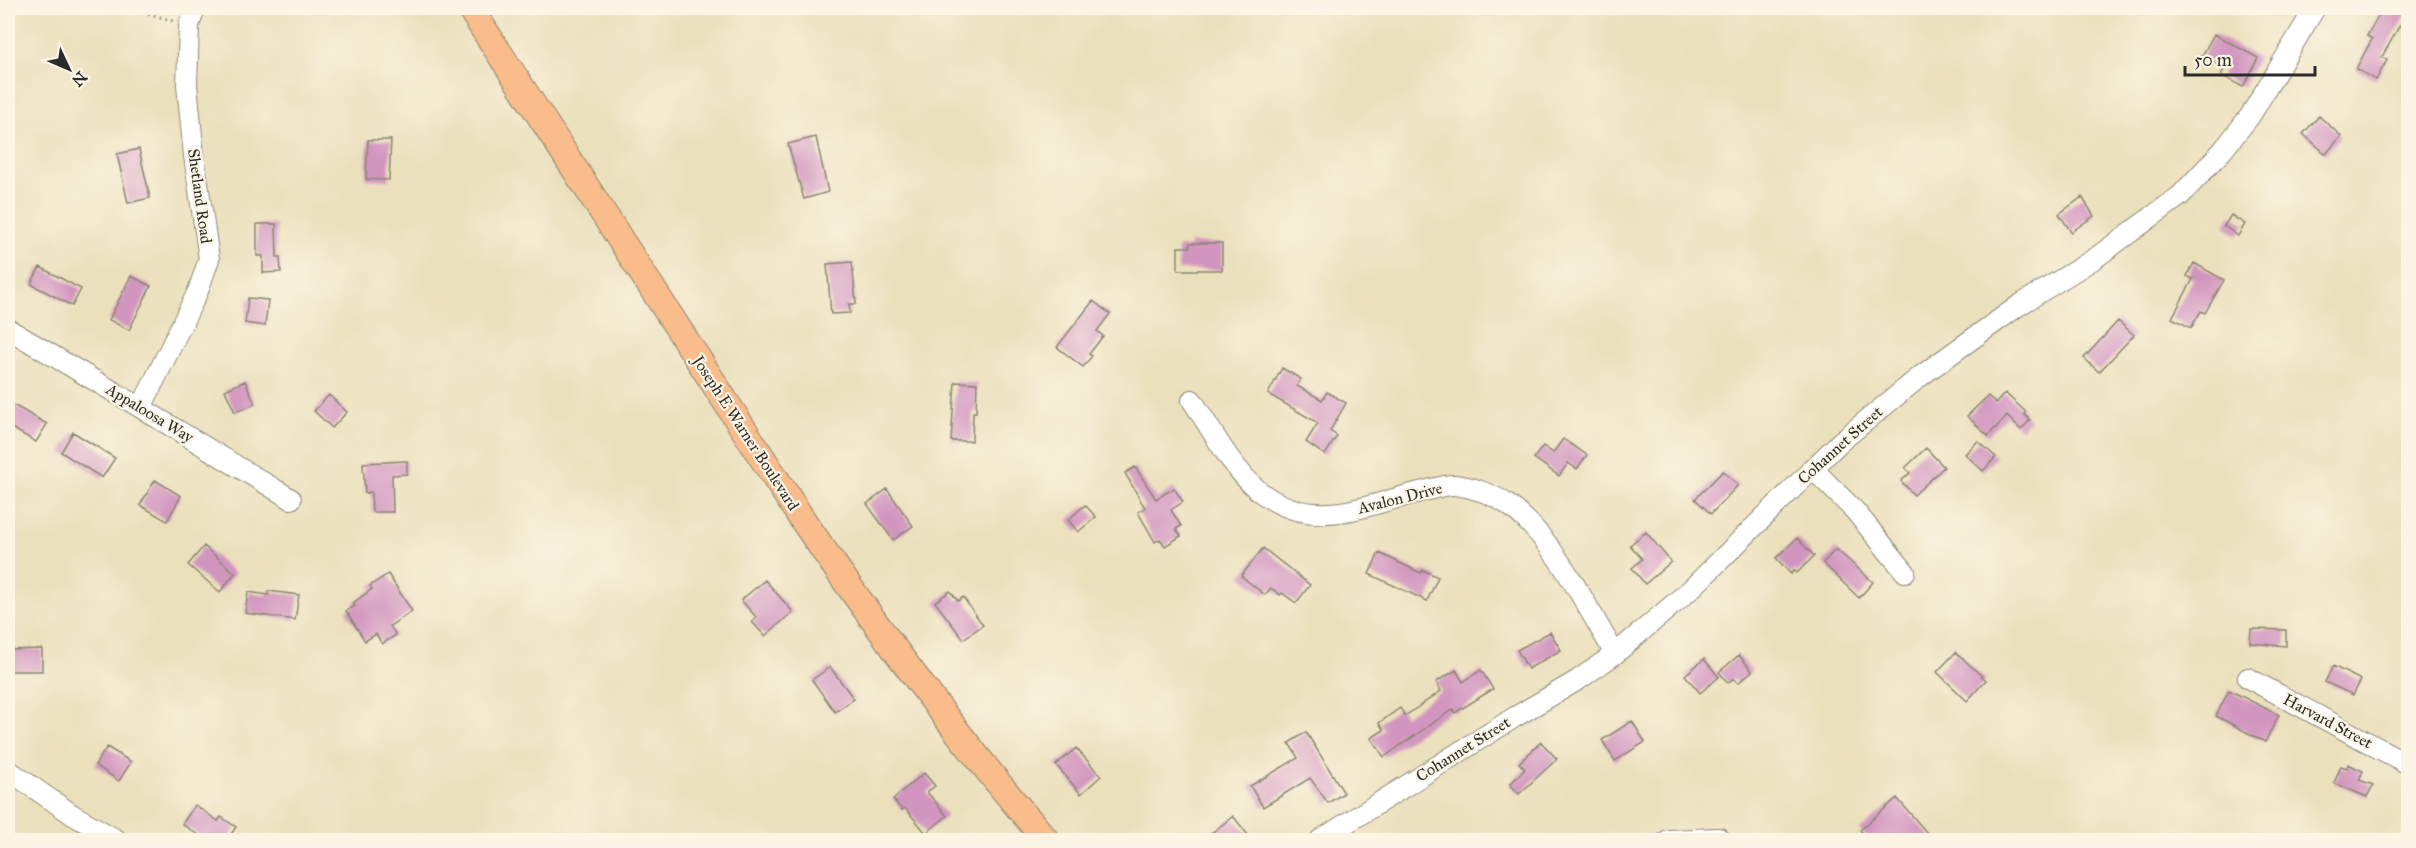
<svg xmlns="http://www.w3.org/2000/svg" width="2416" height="848" viewBox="0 0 2416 848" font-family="'IM FELL Great Primer',serif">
<rect width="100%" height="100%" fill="#fcf5e5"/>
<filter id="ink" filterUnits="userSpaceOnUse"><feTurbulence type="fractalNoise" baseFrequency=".0167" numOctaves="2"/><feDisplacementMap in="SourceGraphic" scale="12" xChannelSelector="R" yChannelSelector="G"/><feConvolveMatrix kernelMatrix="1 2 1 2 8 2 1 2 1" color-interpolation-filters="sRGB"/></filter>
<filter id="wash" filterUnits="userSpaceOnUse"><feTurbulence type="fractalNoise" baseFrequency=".008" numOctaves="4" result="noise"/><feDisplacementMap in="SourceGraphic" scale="24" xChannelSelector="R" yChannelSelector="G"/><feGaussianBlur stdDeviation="1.35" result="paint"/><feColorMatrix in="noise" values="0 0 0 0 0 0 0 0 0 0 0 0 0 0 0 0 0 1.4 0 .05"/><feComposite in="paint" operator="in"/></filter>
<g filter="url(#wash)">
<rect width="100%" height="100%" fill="#ebe0bc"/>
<g id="blocks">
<path fill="#d295c0" d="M2383,8H2394L2406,14L2382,57L2387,60L2376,80L2356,69L2372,39L2367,36Z
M2214,34L2258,58L2243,87L2221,75L2225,68L2202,56Z
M2319,116L2341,136L2326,154L2303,134Z
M816,137L828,192L804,199L788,144Z
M368,140H391L389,180L366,179Z
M139,149L150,198L128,203L117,154Z
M2082,197L2094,216L2071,232L2059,214Z
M2231,215L2245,224L2238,236L2224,226Z
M257,224H276L277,257H280L281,272L263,273V256H257Z
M1190,243H1222V270H1178V247H1190Z
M852,262L856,304H849L850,313L831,314L827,264Z
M2194,263L2224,280L2205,313L2201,311L2191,328L2172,318L2193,279L2187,276Z
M40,267L81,289L72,306L31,284Z
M131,276L151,286L129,330L109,320Z
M248,298L268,300L265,326L245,323Z
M1093,301L1110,314L1097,331L1103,336L1089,354L1092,356L1083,367L1057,347Z
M2118,321L2134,335L2099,372L2084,358Z
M1282,368L1301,379L1297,386L1322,400L1327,392L1346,403L1330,431L1337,436L1325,455L1306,442L1318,423L1268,394Z
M245,381L255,404L235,412L225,390Z
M955,382L977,383L976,412H973L972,441H951Z
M2005,393L2026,412L2024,414L2030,420L2021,430L2007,416L1988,436L1967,416L1988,396L1996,403Z
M329,395L347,412L332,428L314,411Z
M8,402L47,424L36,442L8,426Z
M73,432L115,458L102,478L61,452Z
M1563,439L1587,455L1577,469L1568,463L1559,476L1534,458L1543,446L1553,453Z
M1978,441L1996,457L1983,471L1965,454Z
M1926,448L1944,467L1914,495L1901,481L1910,473L1905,468Z
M407,461V474L392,475L393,512H372L371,492L365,493L363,463Z
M1135,467L1156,499L1174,488L1183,502L1171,510L1181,526L1176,529L1181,536L1165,546L1160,539L1155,542L1138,512L1145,508L1125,473Z
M1723,471L1738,485L1711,514L1695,499Z
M155,480L181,496L167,521L140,505Z
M887,489L913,526L893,540L867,504Z
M1085,505L1096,517L1078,532L1068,520Z
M1646,532L1671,562L1645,584L1632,568L1642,559L1630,545Z
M1797,538L1814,556L1797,573L1794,570L1791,574L1776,558Z
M204,546L235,573L220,592L188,565Z
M1263,548L1310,585L1296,603L1282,593L1280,595L1271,588L1265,595L1241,576Z
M1836,549L1873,582L1859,598L1823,563Z
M1379,553L1421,573L1423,570L1438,577L1427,601L1369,574Z
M388,574L412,611L390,626L396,635L382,644L376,634L365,641L346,611L355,606L353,603L372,589L370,586Z
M765,580L793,612L765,636L752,622L756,617L741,600Z
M268,591L299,595L295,620L245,613L248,592L268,595Z
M950,591L958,601L963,597L983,625L963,639L935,602Z
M2251,629L2286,630V646L2250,643Z
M1550,632L1561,650L1528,669L1517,650Z
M42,649V671H8V650Z
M1956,652L1986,680L1967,701L1937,672Z
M1739,655L1752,671L1738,683L1733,678L1728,683L1719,672Z
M1704,659L1719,677L1700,693L1685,675Z
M2333,666L2361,680L2353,695L2325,682Z
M830,667L854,699L835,712L812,680Z
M1456,670L1463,682L1481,670L1493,689L1455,713L1453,709L1384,757L1371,738L1384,730L1379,723L1400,708L1405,716L1441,691L1436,682Z
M2229,690L2279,715L2265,742L2216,716Z
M1632,721L1645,742L1615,761L1602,740Z
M1306,732L1344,793L1328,803L1310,778L1263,807L1250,786L1298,758L1289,743Z
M1541,742L1557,759L1519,794L1510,784L1525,769L1519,763Z
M107,747L131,762L119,781L95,765Z
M1076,748L1101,776L1081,794L1056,765Z
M2348,764L2363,771L2359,780L2373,785L2367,797L2334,783L2341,766L2347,768Z
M924,773L935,786L927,792L947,816L926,833L905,808L902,810L893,799Z
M1897,798L1933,840H1869L1860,830Z
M195,805L218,821L221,817L236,827L227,840H206L182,824Z
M1233,816L1252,840H1202L1218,828Z"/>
</g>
</g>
<g filter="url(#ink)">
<use href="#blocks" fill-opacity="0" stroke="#8b8674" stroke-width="1.5"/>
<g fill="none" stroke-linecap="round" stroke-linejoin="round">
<g stroke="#8b8674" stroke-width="22">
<path id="minor" d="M8,329L141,408L291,499
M1192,400C1211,429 1232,469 1259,491C1314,534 1366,504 1424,491C1434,489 1446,484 1455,485C1472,487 1492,494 1507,504C1552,535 1587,607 1615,654
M141,408L198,291L209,259L194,156L187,85L189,26L195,8
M1812,468L1855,511L1905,572
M2248,678L2408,764
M8,770L73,815L117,840
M1320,840L1515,717L1578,680L1615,654L1690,590L1840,442L1922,375L2018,306L2094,259L2180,196L2223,150L2250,116L2315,8
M1668,840L1719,838L1721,840"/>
</g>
<g stroke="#8b8674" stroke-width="28">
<path id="major" d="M470,8L800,516C877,628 957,737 1046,840"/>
</g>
<path stroke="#8b8674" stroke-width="3" stroke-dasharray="1.5 4.5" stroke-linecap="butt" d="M131,8L173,21"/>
<use href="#minor" stroke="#fff" stroke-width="20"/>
<use href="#major" stroke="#f9bc8a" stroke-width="26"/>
</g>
</g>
<g text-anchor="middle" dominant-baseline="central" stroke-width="4.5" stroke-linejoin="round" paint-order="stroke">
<g font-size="16" fill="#2b2b2b" stroke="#fcf5e5">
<text transform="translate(200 196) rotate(82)">Shetland Road</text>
<text transform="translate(150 413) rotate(31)">Appaloosa Way</text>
<text transform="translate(746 433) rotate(57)">Joseph E Warner Boulevard</text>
<text transform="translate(1840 445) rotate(-42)">Cohannet Street</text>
<text transform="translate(1400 498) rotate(-14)">Avalon Drive</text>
<text transform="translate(2328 721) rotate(28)">Harvard Street</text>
<text transform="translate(1463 749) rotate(-32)">Cohannet Street</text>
</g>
</g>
<rect width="2416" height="848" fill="none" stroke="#fcf5e5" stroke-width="30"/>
<g transform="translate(69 69) rotate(134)" stroke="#fcf5e5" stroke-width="4.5" paint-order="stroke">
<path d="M0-4.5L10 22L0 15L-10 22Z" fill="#2b2b2b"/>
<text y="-9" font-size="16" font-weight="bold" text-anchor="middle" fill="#2b2b2b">N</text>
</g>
<path d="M2185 66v9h130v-9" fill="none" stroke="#2b2b2b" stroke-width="3"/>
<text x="2194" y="66" font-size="18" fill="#2b2b2b" stroke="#fcf5e5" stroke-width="4.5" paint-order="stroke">50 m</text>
</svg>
